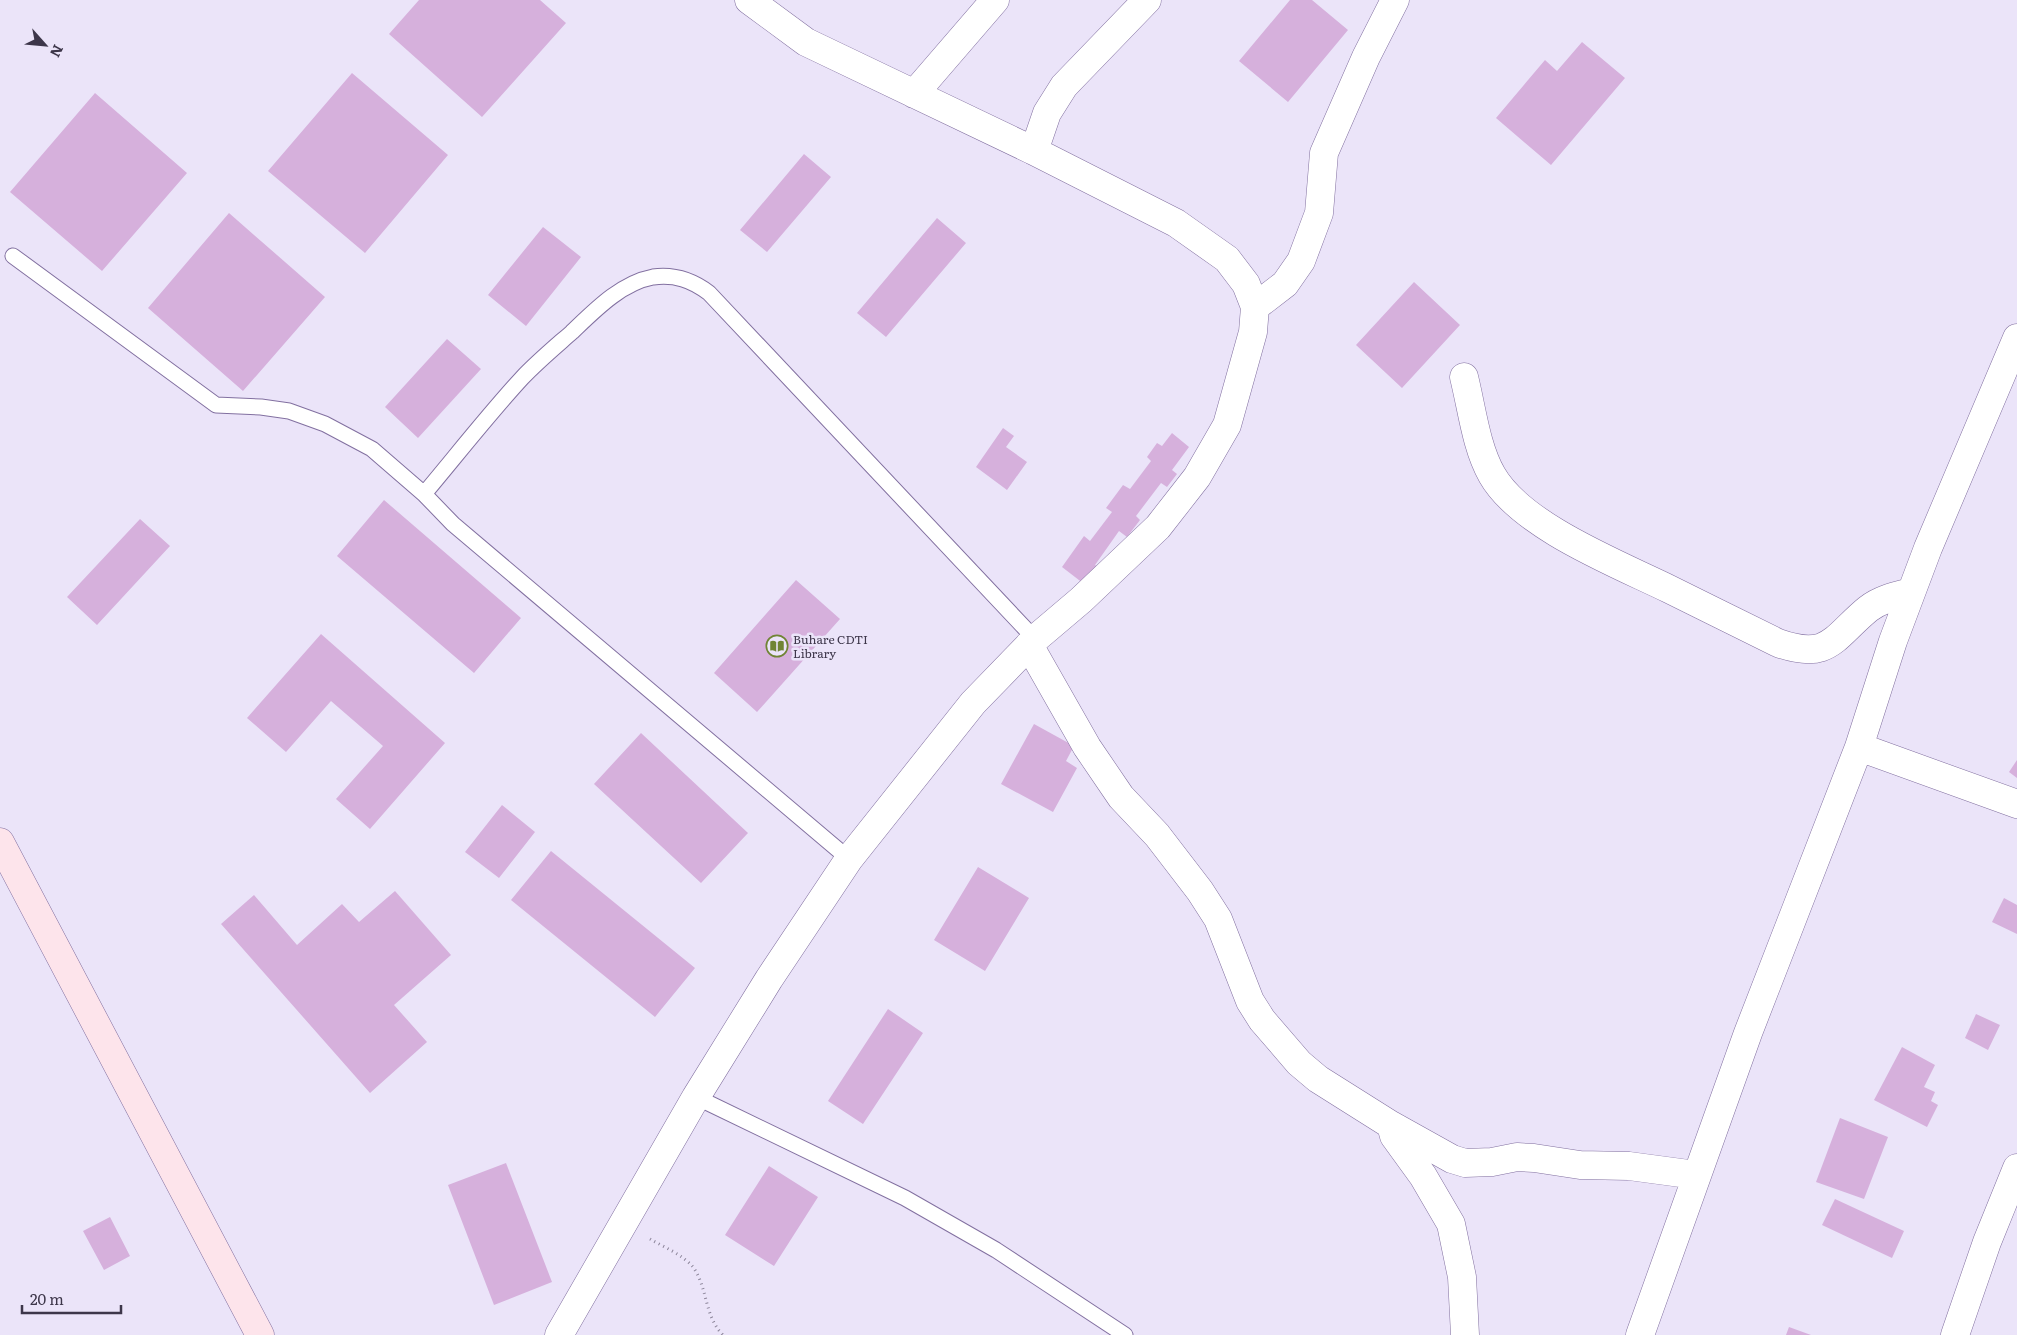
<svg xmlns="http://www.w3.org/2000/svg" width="2017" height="1335" viewBox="0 0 2017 1335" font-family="Literata,serif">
<rect width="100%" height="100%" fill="#ebe4f9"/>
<path fill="#d6b0dc" d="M419,0H540L566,23L482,117L389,34Z
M1290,0H1312L1348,30L1288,102L1239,61Z
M1582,42L1625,78L1551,165L1496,118L1545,60L1557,71Z
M352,73L448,155L365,253L268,171Z
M95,93L187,173L102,271L10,192Z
M804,154L831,177L767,252L740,230Z
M229,213L325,297L243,391L148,308Z
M937,218L966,243L886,337L857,313Z
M543,227L581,257L526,326L488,295Z
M1414,282L1460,325L1402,388L1356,345Z
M447,339L481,369L418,438L385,407Z
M1003,428L1014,436L1006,447L1027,462L1007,490L976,467Z
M1172,433L1189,447L1172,470L1177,474L1167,487L1161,483L1136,516L1140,520L1127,537L1119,531L1095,565L1101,569L1088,587L1062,567L1084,536L1090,541L1112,512L1106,508L1123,485L1130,489L1151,461L1147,457L1157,443L1162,446Z
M384,500L521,618L474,673L337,556Z
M140,519L170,546L97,625L67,597Z
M796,580L840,619L757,712L714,673Z
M321,634L445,743L370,829L336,799L383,746L331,701L286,752L247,718Z
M1034,724L1074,746L1066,761L1077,768L1053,812L1001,784Z
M641,733L748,833L701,883L594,784Z
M2017,760V778L2009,772Z
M502,805L535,832L499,878L465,852Z
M551,851L695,968L655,1017L511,900Z
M978,867L1029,898L985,971L934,940Z
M395,891L451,955L394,1005L427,1042L370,1093L221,924L254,895L297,945L342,904L359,922Z
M2004,898L2017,905V934L1992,922Z
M888,1009L923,1033L863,1124L828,1101Z
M1976,1014L2000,1025L1988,1050L1965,1038Z
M1902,1047L1935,1065L1924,1087L1935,1092L1931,1101L1938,1105L1927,1127L1874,1100Z
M1840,1118L1888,1137L1864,1199L1816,1182Z
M506,1163L552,1282L494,1305L448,1185Z
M769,1166L818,1197L774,1266L725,1235Z
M1835,1199L1904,1231L1892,1258L1822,1225Z
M110,1217L130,1256L104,1270L83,1231Z
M1789,1327L1811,1335H1786Z"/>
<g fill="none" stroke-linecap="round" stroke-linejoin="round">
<g stroke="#8270a0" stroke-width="17">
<path id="service" d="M13,256L216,405L261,407L289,411L325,424L372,449L424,494L453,524L849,859
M424,494C456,456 488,415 522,378C537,362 555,347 572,332C595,310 621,283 653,277C675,274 692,280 709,293L1035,639
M696,1097L905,1198L996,1250L1125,1335"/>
</g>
<g stroke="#8270a0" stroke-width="29">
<path id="minor" d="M914,94L995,0
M1034,151L1047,113L1064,86L1147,0
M1255,307L1285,284L1301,261L1319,213L1324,153L1366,57L1395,0
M1464,377C1472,409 1476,447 1492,475C1521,526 1618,564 1669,589C1706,607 1741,625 1778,643C1829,661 1833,638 1868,609C1881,599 1896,596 1911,592
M1029,645L1087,747L1121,797L1157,835L1200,891L1218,919L1250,1001L1262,1020L1299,1063L1318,1079L1391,1125L1452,1159L1465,1163L1492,1162L1517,1157L1534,1158L1580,1165L1629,1166L1696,1175
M1859,747L2017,804
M1391,1125L1394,1136L1423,1176L1451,1224L1462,1277L1465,1335
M559,1335L696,1097L769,979L849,859L973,703L1035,639L1081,600L1158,527L1197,477L1227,425L1253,332L1255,307L1246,284L1227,259L1176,223L1034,151L806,42L749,0
M1640,1335L1748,1033L1859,747L1893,641L1928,548L2017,338
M1955,1335L1987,1242L2017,1168"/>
</g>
<g stroke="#8270a0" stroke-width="29">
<path id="secondary" d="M0,842L260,1335"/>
</g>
<path stroke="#8c859a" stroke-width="3" stroke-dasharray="1 4" stroke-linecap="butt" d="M650,1239C664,1247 683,1255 693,1267C708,1288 704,1316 723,1335"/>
<use href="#service" stroke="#fff" stroke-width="15"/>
<use href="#minor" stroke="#fff" stroke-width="28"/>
<use href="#secondary" stroke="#fde4eb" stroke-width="28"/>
</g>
<defs>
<g id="library-ring" transform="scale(1.125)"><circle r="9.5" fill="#ebe4f9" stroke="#708434" stroke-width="1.5"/><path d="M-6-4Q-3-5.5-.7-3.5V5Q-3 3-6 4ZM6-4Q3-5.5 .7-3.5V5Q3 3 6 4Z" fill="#708434"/></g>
</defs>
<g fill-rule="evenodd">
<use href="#library-ring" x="777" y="646"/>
</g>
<g text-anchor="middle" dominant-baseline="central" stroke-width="5" stroke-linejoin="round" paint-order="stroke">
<g font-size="12" fill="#3d364a" stroke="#ebe4f9" text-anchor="start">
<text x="793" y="639">Buhare CDTI<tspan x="793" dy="14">Library</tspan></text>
</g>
</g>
<g transform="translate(45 45) rotate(117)" stroke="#ebe4f9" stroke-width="4" paint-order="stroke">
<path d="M0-4L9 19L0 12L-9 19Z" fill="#3d364a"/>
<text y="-8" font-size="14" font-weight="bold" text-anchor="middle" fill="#3d364a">N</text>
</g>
<path d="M22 1305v8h99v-8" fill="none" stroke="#3d364a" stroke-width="2.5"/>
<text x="30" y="1305" font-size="15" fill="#3d364a" stroke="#ebe4f9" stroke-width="4" paint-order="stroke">20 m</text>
</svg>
